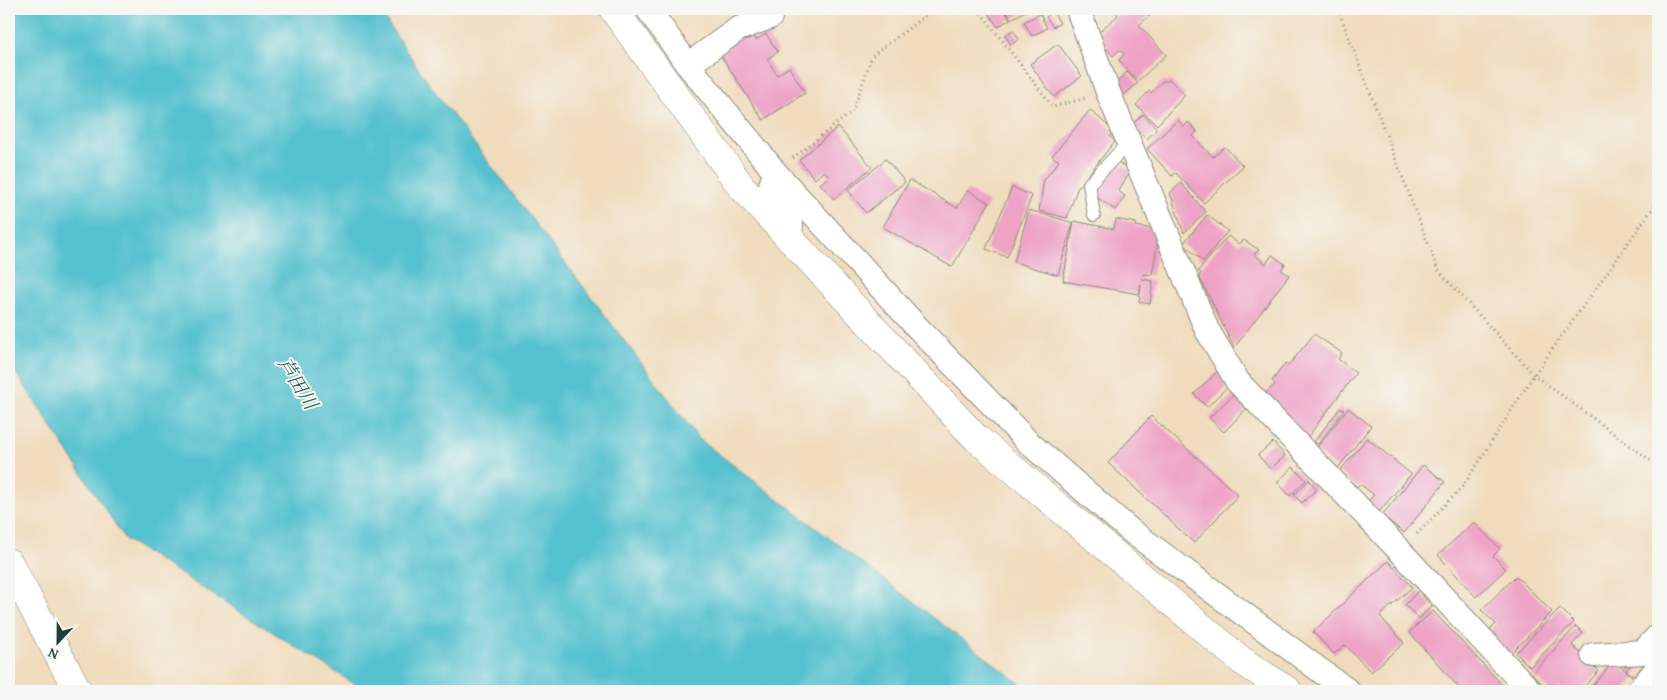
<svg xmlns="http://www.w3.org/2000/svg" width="1667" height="700" viewBox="0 0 1667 700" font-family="'Gentium Book Plus','Noto Serif JP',serif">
<rect width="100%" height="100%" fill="#f6f6f2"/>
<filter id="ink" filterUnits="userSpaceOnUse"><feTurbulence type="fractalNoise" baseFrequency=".02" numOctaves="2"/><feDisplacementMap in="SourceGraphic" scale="10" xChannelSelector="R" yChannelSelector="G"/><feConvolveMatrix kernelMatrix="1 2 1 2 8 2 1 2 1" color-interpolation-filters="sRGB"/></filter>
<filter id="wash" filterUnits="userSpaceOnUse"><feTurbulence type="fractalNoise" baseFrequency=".0096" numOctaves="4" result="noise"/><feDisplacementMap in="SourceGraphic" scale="20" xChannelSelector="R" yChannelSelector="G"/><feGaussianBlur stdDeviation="1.12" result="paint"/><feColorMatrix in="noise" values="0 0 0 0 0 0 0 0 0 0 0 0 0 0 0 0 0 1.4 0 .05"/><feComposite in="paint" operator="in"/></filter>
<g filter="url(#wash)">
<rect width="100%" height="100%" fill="#f0dcbd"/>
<path fill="#55c1cf" stroke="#3a7f82" d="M9,9H378L432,88L699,439L1030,691H366L125,539L9,362Z"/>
<g id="blocks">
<path fill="#eea3c6" d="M985,9H1003L1010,19L998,27Z
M1005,9H1029L1011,19Z
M1113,9H1157L1139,25L1166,55L1138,81L1119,60L1124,54L1120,50L1113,56L1095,36L1118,15Z
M1053,12L1060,23L1053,27L1046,17Z
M1040,14L1047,28L1032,36L1024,22Z
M748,28L756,40L766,34L778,52L767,59L777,75L789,67L805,93L763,120L716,48Z
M1013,30L1019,39L1011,45L1005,35Z
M1058,44L1082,76L1054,97L1030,64Z
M1127,72L1138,83L1124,95L1114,85Z
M1169,79L1185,95L1157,125L1136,105L1149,91L1151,93L1164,80L1166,82Z
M1090,110L1114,131L1110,137L1115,141L1077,189L1067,218L1039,211L1044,180L1059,161L1052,156Z
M1143,114L1157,129L1147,139L1132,125Z
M1178,120L1184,127L1188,122L1197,131L1193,136L1213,157L1225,147L1243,166L1204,203L1176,173L1172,176L1147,149Z
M838,127L872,167L834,199L820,184L829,176L824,171L815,179L799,160Z
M886,159L905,182L866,213L848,190Z
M1115,160L1131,171L1118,191L1125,196L1115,210L1092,194Z
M910,180L957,208L968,190L989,203L952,267L883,227Z
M1181,183L1206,212L1184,233L1170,193Z
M1012,187L1032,196L1007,257L986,249Z
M1029,210L1073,223L1058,275L1014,262Z
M1207,215L1228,231L1203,261L1183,244Z
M1116,219L1136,223V226L1160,230L1152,275L1143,274L1142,279L1153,281L1150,304L1139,302L1141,284L1139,294L1063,281L1074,221L1114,229Z
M1228,236L1239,244L1244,240L1259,250L1254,254L1266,264L1272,255L1285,264L1281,270L1289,275L1234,348L1199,276L1201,273L1198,271Z
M1314,334L1342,353L1338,359L1356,373L1307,438L1265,394L1275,384L1272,381L1285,364L1288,366Z
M1217,372L1229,385L1207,407L1194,394Z
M1234,394L1248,407L1224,432L1209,418Z
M1340,408L1344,410L1318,444L1314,442Z
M1348,408L1371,426L1338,468L1315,450Z
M1151,416L1238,495L1194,543L1108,463Z
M1367,438L1411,474L1379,512L1367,502L1374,495L1360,484L1357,487L1339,472Z
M1273,442L1285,456L1270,469L1258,455Z
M1423,465L1445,482L1404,533L1382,515Z
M1293,467L1306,480L1290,496L1277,482Z
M1309,480L1317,489L1302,503L1294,495Z
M1474,522L1500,549L1493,556L1506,569L1476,597L1438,555Z
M1388,561L1412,587L1380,616L1404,643L1371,672L1345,645L1334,654L1313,632Z
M1516,576L1552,612L1510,654L1489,631L1496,624L1481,610Z
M1418,591L1432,606L1419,619L1405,605Z
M1560,608L1574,622L1530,667L1516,653Z
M1433,611L1508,691H1462L1409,632Z
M1576,626L1583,633L1572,645L1599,671L1580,691H1563L1558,687L1554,691H1550L1532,674Z
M1638,657L1645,663L1634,676L1626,670Z
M1614,661L1634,678L1623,691H1588Z"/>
</g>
</g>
<g filter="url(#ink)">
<use href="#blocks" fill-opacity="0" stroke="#888c78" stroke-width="1"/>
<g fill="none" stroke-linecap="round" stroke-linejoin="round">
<g stroke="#888c78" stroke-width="14">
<path id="lane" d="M1094,215L1089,184L1129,142"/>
</g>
<g stroke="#888c78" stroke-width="26">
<path id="street" d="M648,9L688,65L775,172L917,327L1029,443L1131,531L1348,691
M1078,9L1108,92L1207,330L1238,382L1401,552L1530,691
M688,65L738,29L770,17L771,9
M775,174L771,185L791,223L790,239
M1593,655L1643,652L1658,636"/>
</g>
<g stroke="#888c78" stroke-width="29">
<path id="secondary" d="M613,9L741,186L975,437L1242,661L1288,691
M9,563L78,691
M1641,691L1658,671"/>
</g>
<path stroke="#888c78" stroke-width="3" stroke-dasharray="1 4" stroke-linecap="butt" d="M978,9L1053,107L1086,98
M1338,9L1438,270L1534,375L1658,466
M793,158L853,111L872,56L934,9
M1417,534L1464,485L1534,375L1658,201"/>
<use href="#lane" stroke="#fff" stroke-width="12"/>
<use href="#street" stroke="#fff" stroke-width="24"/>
<use href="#secondary" stroke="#fff" stroke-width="28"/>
</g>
</g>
<g text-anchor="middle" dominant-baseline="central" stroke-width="4" stroke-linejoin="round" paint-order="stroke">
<g font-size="19" font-style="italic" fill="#2c5e5b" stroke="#f6f6f2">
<text transform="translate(298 383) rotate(58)">芦田川</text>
</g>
</g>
<rect width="1667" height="700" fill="none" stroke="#f6f6f2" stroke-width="30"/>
<g transform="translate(58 642) rotate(202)" stroke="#f6f6f2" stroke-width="4" paint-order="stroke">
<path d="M0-4L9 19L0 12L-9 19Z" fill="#1f3d34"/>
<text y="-8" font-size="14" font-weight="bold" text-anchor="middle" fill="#1f3d34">N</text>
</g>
</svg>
